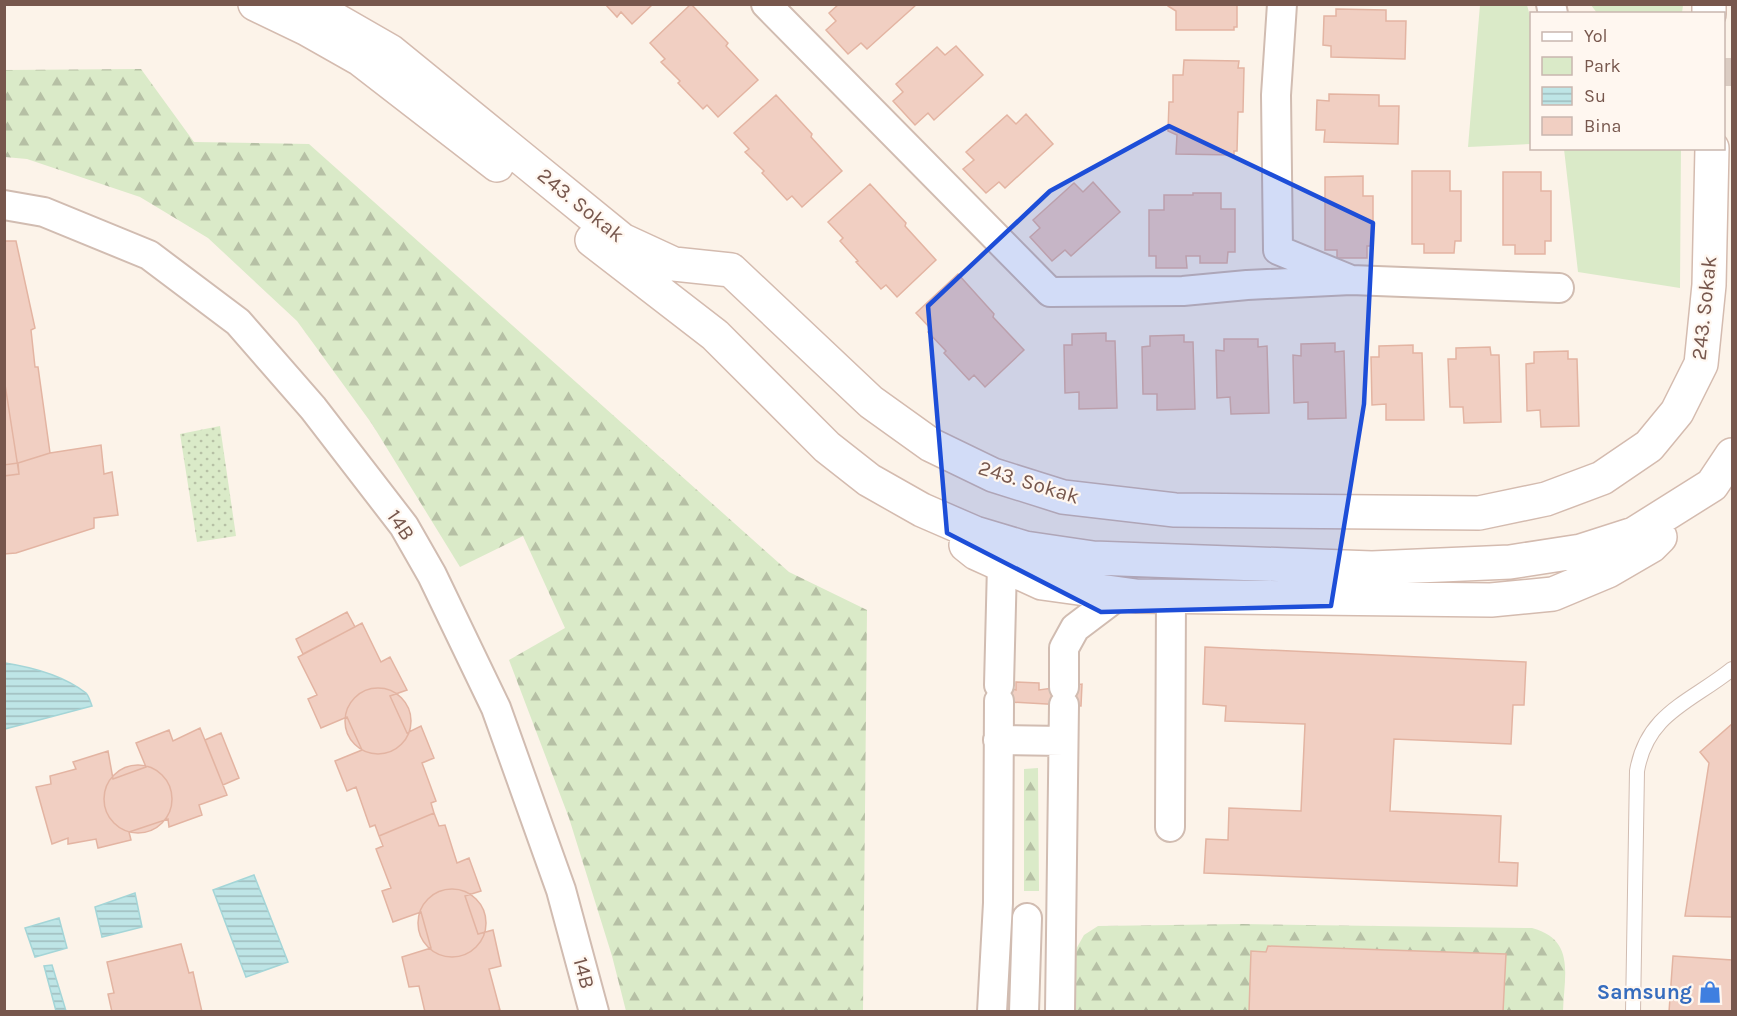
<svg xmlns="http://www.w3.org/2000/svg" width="1737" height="1016" viewBox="0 0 1737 1016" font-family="Karla,sans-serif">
<defs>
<pattern id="forest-firs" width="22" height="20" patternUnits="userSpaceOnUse" patternTransform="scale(1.5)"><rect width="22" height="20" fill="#daeac8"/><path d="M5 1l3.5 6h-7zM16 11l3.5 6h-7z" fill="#b6c0a5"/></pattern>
<pattern id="park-dots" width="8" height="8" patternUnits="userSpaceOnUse" patternTransform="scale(1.5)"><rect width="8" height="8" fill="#daeac8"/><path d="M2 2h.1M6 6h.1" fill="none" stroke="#b6c0a5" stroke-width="1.8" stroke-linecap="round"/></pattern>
<pattern id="water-rules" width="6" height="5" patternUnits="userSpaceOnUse" patternTransform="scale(1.5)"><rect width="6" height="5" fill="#bee5e6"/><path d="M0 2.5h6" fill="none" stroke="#9fbcbd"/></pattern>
</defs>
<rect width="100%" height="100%" fill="#fcf3e9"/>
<path fill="#daeac8" d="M1480,5H1527L1532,24L1531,144L1468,147Z
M1591,5H1683L1682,13H1597Z
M1564,149H1681L1680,288L1578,272Z"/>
<path fill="url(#forest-firs)" d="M141,69L194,142L309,144L789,572L867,610L863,1011H626L612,956L569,818L509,660L565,628L523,536L460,567L372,424L297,321L208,238L140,197L27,159L5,157V70Z
M1038,768L1039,891H1024V769Z
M1242,924L1532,928C1576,940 1564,975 1563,1011H1503L1505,954L1268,946L1266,952L1251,951L1249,1011H1076L1075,951L1084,935L1098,926Z"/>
<path fill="url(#park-dots)" d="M220,426L236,536L197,542L180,434Z"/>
<path fill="url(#water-rules)" stroke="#a4d5d7" stroke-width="1.5" d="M5,663C31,667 64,676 86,693C89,696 90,701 92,706L5,729Z
M254,875L288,962L246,977L213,890Z
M135,893L142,927L102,937L95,907Z
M59,918L67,948L35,957L25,928Z
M52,965L66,1011H56L44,966Z"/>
<path fill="#f1cfc2" stroke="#e3b4a2" stroke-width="1.5" d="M605,4H653L632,24L621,12L617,17Z
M691,4L728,43L726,46L758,80L718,117L707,105L703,109L678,83L680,81L661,62L665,59L650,43Z
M839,4H916V5L867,49L861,43L848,54L826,30L836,21L829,13Z
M1168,4H1237V27H1234V30H1176V11L1168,6Z
M1336,9L1386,10V21H1406L1405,59L1331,57V46L1323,45L1324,16H1336Z
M956,46L983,75L934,120L928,113L915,125L893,101L903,92L896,84L937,47L945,55Z
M1184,60L1239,61L1238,68H1244L1243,112H1238L1237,151H1234V155L1176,154L1177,135L1168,131L1169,102H1173V75H1183Z
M1329,94L1379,95V106H1399L1398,144L1324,142L1325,130H1316L1317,100L1329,101Z
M776,95L812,134L811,137L842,171L802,207L792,196L787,200L762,173L764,171L745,152L749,149L734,133Z
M1026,114L1053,144L1005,188L999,182L986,193L963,169L974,160L966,152L1007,115L1016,124Z
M1412,171H1450V191H1461V241H1455L1454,253H1424V244H1412Z
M1503,172H1541V191H1551V241H1545V254H1515V245H1503Z
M1363,176V196H1373V246H1367V258H1337V250H1325V177Z
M1093,182L1120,212L1071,256L1065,250L1052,261L1030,237L1040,228L1033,220L1074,183L1083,192Z
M870,184L906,223L905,226L936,260L897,297L886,285L881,289L856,262L858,261L840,241L843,238L828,222Z
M1193,193H1221V209H1235V252H1228L1227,263H1200V256H1186L1187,268H1156V256H1149V210H1164V195H1193Z
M4,241H16L35,328L31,330L35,367H38L50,453L18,463L4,465Z
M958,274L994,314L993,317L1024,350L985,387L974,375L969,380L944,353L946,351L928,332L931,329L916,313Z
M1106,333V341H1115L1117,408L1079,409V392L1065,393L1064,345H1072V334Z
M1184,335V342H1193L1195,409L1157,410V394H1143L1142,347L1150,346V336Z
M1224,339H1258V347L1267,346L1269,413L1231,414L1230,397L1217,398L1216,350L1224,351Z
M1335,343V352L1344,351L1346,418L1308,419V402L1294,403L1293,355L1301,356V344Z
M1413,345V353H1422L1424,420H1386V404L1372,405L1371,357H1379V346Z
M1490,347L1491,355H1499L1501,422L1464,423L1463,407H1450L1448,359H1456V348Z
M1568,351V359H1577L1579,426L1541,427L1540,410L1527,411L1526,364L1534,363V352Z
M4,378L19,474L4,476Z
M101,445L104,474L112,472L118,515L94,518V528L16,553L4,554V476L19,474L18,463L50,453Z
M347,612L355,627L303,654L296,639Z
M362,623L381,662L390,657L407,690L390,696L407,733L421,726L434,758L422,763L436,801L431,803L434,813L379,836L375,825L370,827L356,787L347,791L335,761L362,750L347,717L321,728L308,699L317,695L298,657Z
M1205,647L1526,662L1524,705H1513L1511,744L1394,739L1390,811L1501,816L1499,862L1518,863L1517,886L1204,873L1206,839L1228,840L1229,808L1301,811L1305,724L1225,721L1226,706L1203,704Z
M1016,682L1039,683V690L1082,684L1081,706L992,701L999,685L1016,690Z
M345 721a33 33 0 1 1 66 0a33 33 0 1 1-66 0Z
M1732,724V917L1685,916L1709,763L1700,752Z
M200,728L227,795L199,805L202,815L169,827L168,819L129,832L131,840L98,848L96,839L68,844V838L52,844L36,787L51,784L50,776L76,769L73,762L108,751L113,779L146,767L136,743L169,730L173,741Z
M221,733L239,778L223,785L205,740Z
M104 799a34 34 0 1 1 68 0a34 34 0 1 1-68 0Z
M434,813L439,826L445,825L457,863L469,858L481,891L465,896L478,934L493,930L501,966L489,969L500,1010L493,1012H425L419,986L409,987L402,957L431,948L421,912L393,922L382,891L391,888L376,849L383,846L379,836Z
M418 923a34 34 0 1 1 68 0a34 34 0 1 1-68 0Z
M181,944L189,973L193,972L202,1012H112L108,994L114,993L107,962Z
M1268,946L1506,954L1503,1012H1249L1251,951L1266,952Z
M1673,956L1732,960V1012H1669Z"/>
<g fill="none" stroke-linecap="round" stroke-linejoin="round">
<path stroke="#dbccc2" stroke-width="28" stroke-dasharray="28 14" stroke-linecap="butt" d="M1724,72H1732"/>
<g stroke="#d1bcb1" stroke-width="16">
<path id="lane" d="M1633,1012L1637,771C1647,713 1691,702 1732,669"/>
</g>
<g stroke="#d1bcb1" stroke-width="32">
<path id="street" d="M766,4L1050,292L1183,291L1247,285L1351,280
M1282,4L1276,95L1278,250L1351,280L1559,288
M1551,4L1553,14
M4,205L44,212L149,255L238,322L313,408L404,526L432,575L496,708L561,890L594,1012
M999,685L1002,565
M1064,687V648L1075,628L1120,594
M998,740L1063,741
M1170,827L1171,597
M992,1012L998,903L999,701
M1024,1012L1027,918
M1060,1012L1064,705"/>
</g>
<g stroke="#d4bbaf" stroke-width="36">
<path id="secondary" d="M255,4L307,29L360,59L497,165
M308,4L390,51L622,240L674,264L731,270L871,402L931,445L993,475L1063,497L1175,510L1479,513L1546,499L1602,478L1649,446L1677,412L1701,364L1709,285L1712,148
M1709,14V4
M592,240L715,335L827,447L869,480L922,510L975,533L1025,548L1093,558L1372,568L1510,562L1581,551L1634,534L1712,485L1732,455
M966,545L976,553L1042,583L1136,596L1491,600L1553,594L1608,571L1651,546L1660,537"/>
</g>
<use href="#lane" stroke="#fff" stroke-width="14"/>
<use href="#street" stroke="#fff" stroke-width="28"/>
<use href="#secondary" stroke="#fff" stroke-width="33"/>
</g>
<path fill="#1d4ed8" fill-opacity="0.2" stroke="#1d4ed8" stroke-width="4.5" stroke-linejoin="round" d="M1169,126L1373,223L1364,404L1331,606L1101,612L947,533L928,306L1050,191Z"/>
<defs>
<g id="shop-bare" transform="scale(1.8)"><path d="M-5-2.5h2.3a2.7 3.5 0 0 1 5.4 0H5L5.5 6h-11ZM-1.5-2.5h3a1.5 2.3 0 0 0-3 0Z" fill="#3f7fe0" stroke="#fff7f0" stroke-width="2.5" paint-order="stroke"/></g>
</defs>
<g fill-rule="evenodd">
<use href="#shop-bare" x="1710" y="992"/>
</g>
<g text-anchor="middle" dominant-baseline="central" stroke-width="4.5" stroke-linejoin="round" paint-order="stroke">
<g font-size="21" fill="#77574d" stroke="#fff7f0">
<text transform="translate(581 205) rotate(39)">243. Sokak</text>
<text transform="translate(1704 308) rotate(-84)">243. Sokak</text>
<text transform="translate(1029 482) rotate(17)">243. Sokak</text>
<text transform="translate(401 525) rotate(56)">14B</text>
<text transform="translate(584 973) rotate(75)">14B</text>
</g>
<g font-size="21" font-weight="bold" fill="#366cbe" stroke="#fff7f0" text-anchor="end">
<text x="1692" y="992">Samsung</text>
</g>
</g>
<rect width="1737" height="1016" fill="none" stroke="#77574d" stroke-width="12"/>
<rect x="1530" y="12" width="195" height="138" fill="#fff7f0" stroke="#c9b7af" stroke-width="1.5"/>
<rect x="1542" y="32" width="30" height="9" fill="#ffffff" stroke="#c9b7af" stroke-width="1.5"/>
<text x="1584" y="42" font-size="18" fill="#77574d">Yol</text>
<rect x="1542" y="57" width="30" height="18" fill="#daeac8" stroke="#c9b7af" stroke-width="1.5"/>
<text x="1584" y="72" font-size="18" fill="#77574d">Park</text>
<rect x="1542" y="87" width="30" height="18" fill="url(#water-rules)" stroke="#c9b7af" stroke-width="1.5"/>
<text x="1584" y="102" font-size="18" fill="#77574d">Su</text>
<rect x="1542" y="117" width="30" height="18" fill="#f1cfc2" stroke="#c9b7af" stroke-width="1.5"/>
<text x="1584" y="132" font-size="18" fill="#77574d">Bina</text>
</svg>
